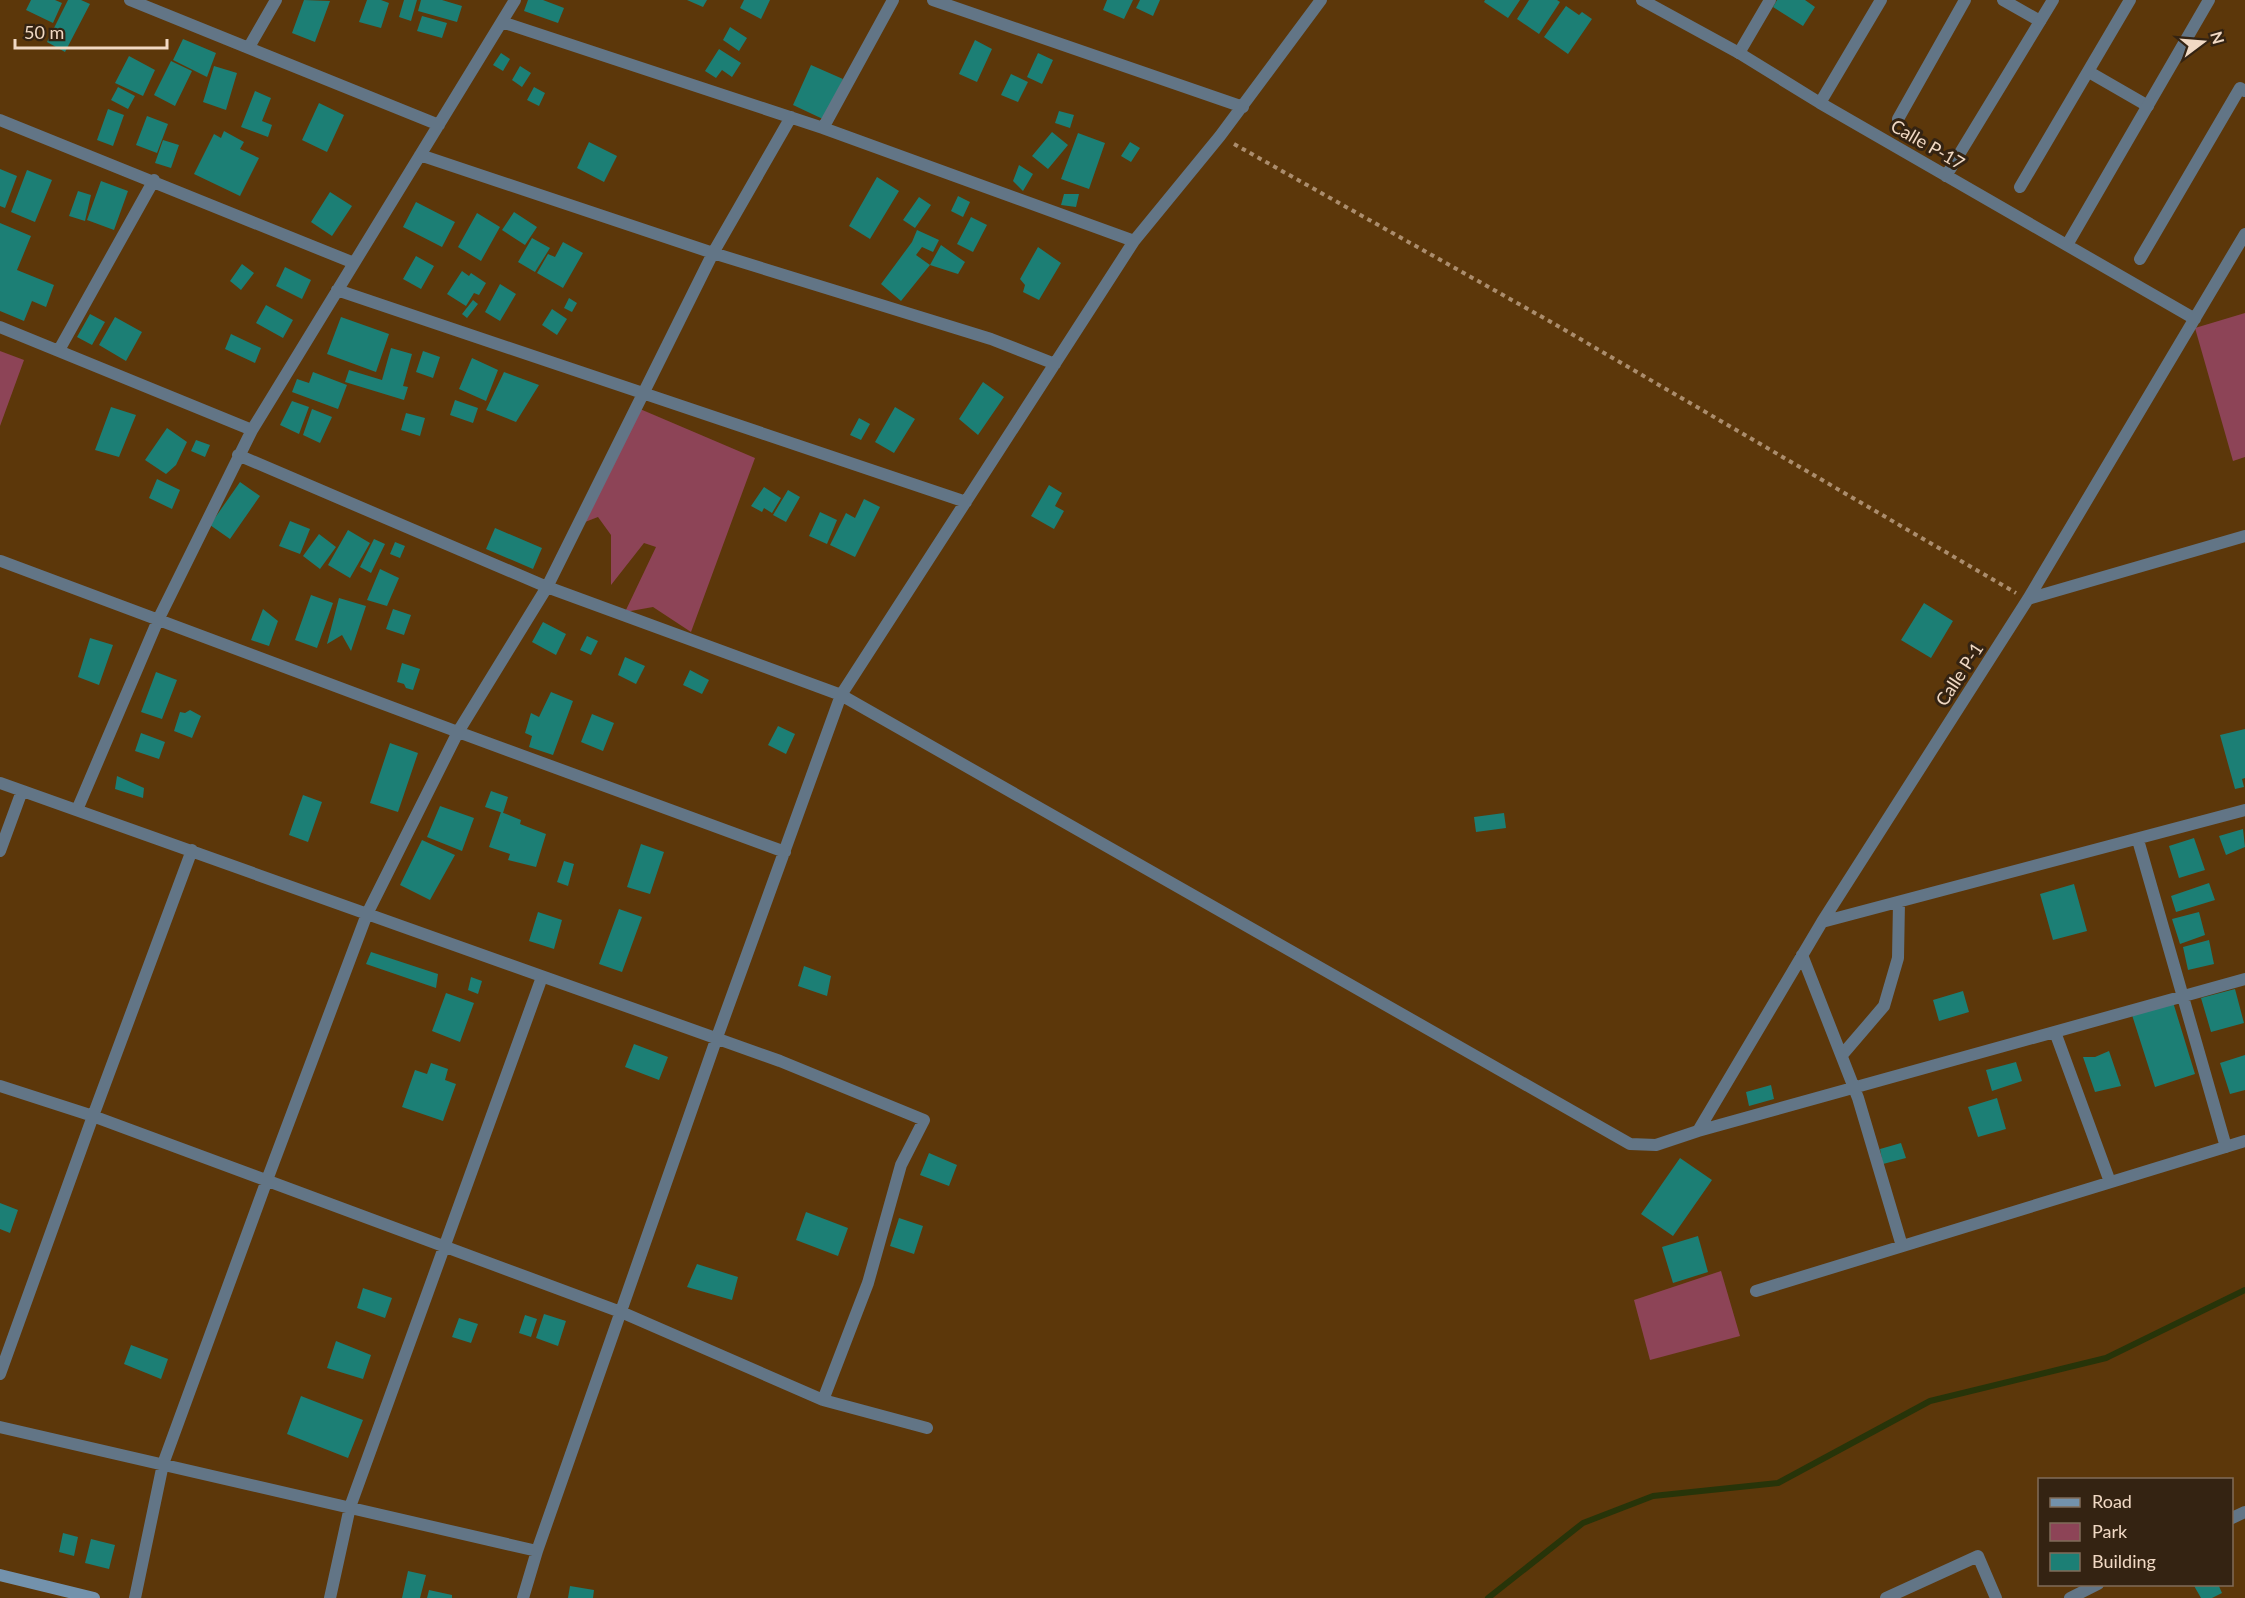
<svg xmlns="http://www.w3.org/2000/svg" width="2245" height="1598" viewBox="0 0 2245 1598" font-family="Lato,sans-serif">
<rect width="100%" height="100%" fill="#5c370a"/>
<path fill="#8d4457" d="M2245,313V457L2233,461L2195,328Z
M0,351L24,360L0,426Z
M640,409L755,458L691,632L653,607L625,612L656,547L644,543L611,585V535L598,517L585,522Z
M1721,1271L1740,1336L1650,1360L1634,1300Z"/>
<g fill="none" stroke-linecap="round" stroke-linejoin="round">
<path stroke="#273409" stroke-width="6" d="M1488,1598L1583,1523L1653,1496L1778,1483L1930,1401L2106,1358L2245,1290"/>
</g>
<path fill="#1c7f75" d="M31,0H55L62,3L53,23L26,10Z
M68,0H81L90,4L65,52L47,42Z
M304,0L330,1L315,42L292,33Z
M367,0H381L389,3L381,28L359,22Z
M404,0H417L411,21L399,17Z
M421,0H442L462,6L457,22L418,11Z
M528,0H543L564,8L558,23L524,11Z
M687,0H707L703,7Z
M744,0H770L761,19L740,8Z
M1107,0H1133L1124,19L1103,10Z
M1140,0H1160L1153,16L1136,8Z
M1485,0H1520L1508,18L1484,2Z
M1529,0H1557L1560,2L1539,34L1517,19Z
M1777,0H1805L1815,7L1803,26L1773,7Z
M1566,6L1579,15L1582,12L1592,19L1568,54L1544,37Z
M422,16L447,23L442,38L417,31Z
M730,27L747,38L739,51L723,40Z
M183,39L216,53L207,77L173,60Z
M975,40L992,49L977,82L959,74Z
M719,49L741,63L732,77L722,70L716,78L705,71Z
M501,53L510,59L503,71L493,65Z
M1038,53L1053,60L1042,84L1027,77Z
M129,56L155,70L143,96L115,83Z
M171,61L192,71L175,106L154,95Z
M811,65L843,79L825,120L793,105Z
M214,66L237,73L226,110L203,102Z
M520,66L531,73L522,87L512,80Z
M1011,74L1028,82L1018,102L1001,95Z
M118,87L135,96L128,109L111,100Z
M534,87L545,93L539,106L527,100Z
M255,91L271,98L262,121L272,125L268,137L241,127Z
M319,103L344,115L327,152L302,140Z
M108,109L124,115L113,146L97,140Z
M1059,111L1074,115L1070,128L1055,123Z
M147,116L168,124L157,153L136,145Z
M224,131L244,142L240,149L259,158L240,196L194,174L214,134L221,138Z
M1052,132L1068,145L1048,169L1032,156Z
M1078,133L1105,143L1089,189L1061,179Z
M163,140L179,145L171,168L155,163Z
M589,142L617,156L604,182L577,168Z
M1130,142L1140,148L1131,162L1121,156Z
M1019,165L1033,174L1023,191L1013,181Z
M0,169L17,176L5,208L0,206Z
M27,170L52,180L35,222L11,212Z
M877,177L899,191L870,239L849,226Z
M101,181L128,191L114,230L87,220Z
M78,191L91,195L85,221L69,216Z
M330,192L352,206L332,236L311,222Z
M1064,194H1079L1076,207L1061,205Z
M958,196L970,202L963,217L951,211Z
M919,197L931,205L915,228L903,220Z
M416,202L455,222L442,247L403,227Z
M514,212L537,227L525,245L502,230Z
M477,213L500,227L481,261L458,247Z
M971,217L987,225L973,252L957,244Z
M0,223L31,236L17,270L54,285L46,307L32,301L24,321L0,311Z
M917,230L939,240L933,252L922,247L916,255L930,265L941,245L965,262L958,274L930,265L901,301L881,284L912,242Z
M532,238L550,248L535,272L518,262Z
M563,242L583,253L563,288L537,273L548,254L555,257Z
M1038,247L1061,263L1039,300L1023,292L1025,285L1020,279Z
M416,256L434,266L421,289L403,279Z
M242,264L254,273L241,290L230,281Z
M285,267L311,280L302,299L276,286Z
M462,271L469,276L471,273L486,283L479,295L474,293L466,306L447,294Z
M500,284L516,294L500,321L485,312Z
M569,298L577,303L572,312L564,308Z
M473,300L478,304L467,318L462,314Z
M266,305L293,320L283,338L256,323Z
M552,309L567,319L557,335L542,325Z
M90,314L105,322L92,345L77,337Z
M115,317L142,332L126,361L99,345Z
M341,317L389,334L376,372L327,354Z
M231,334L261,348L255,363L225,349Z
M391,348L412,354L403,386L408,387L404,400L345,382L349,370L382,380Z
M423,351L440,357L433,378L416,372Z
M472,358L498,370L486,401L459,389Z
M313,372L347,385L338,409L292,392L297,379L309,383Z
M504,372L539,385L516,422L486,410Z
M983,382L1004,397L978,435L959,419Z
M455,400L478,408L473,423L450,415Z
M292,401L309,407L299,434L280,425Z
M111,407L136,415L119,457L95,450Z
M895,407L915,419L894,453L875,442Z
M312,409L332,417L320,443L303,435Z
M406,413L425,418L420,436L401,430Z
M859,418L870,424L861,440L850,435Z
M167,428L187,442L176,465L166,474L145,460Z
M196,440L210,445L205,457L191,451Z
M157,479L180,490L172,509L149,498Z
M240,482L260,496L230,539L210,525Z
M1049,485L1062,493L1055,506L1064,511L1054,529L1031,516Z
M764,487L781,498L772,513L764,508L762,512L751,506Z
M788,490L800,497L786,522L773,515Z
M864,499L880,507L855,557L830,545L846,513L855,518Z
M820,512L837,520L827,544L809,536Z
M290,521L310,529L300,554L279,546Z
M495,528L542,548L533,569L486,549Z
M348,530L370,543L350,578L328,565Z
M319,534L336,547L320,569L303,556Z
M374,539L385,544L371,573L360,567Z
M395,542L405,546L400,558L390,554Z
M380,569L399,578L387,606L367,600Z
M311,595L333,603L317,648L295,640Z
M339,598L366,606L351,651L342,635L327,644Z
M1924,603L1953,621L1931,658L1901,640Z
M263,609L278,621L269,646L251,640Z
M393,609L411,615L404,635L386,629Z
M543,622L566,634L556,655L532,642Z
M587,636L598,641L591,655L580,650Z
M90,638L113,645L99,685L78,677Z
M625,657L645,666L636,684L618,675Z
M402,663L420,669L413,690L406,688L404,684L397,682Z
M690,670L709,680L702,694L683,685Z
M156,672L177,680L162,719L141,712Z
M551,692L573,701L553,755L529,747L532,736L525,733L531,713L539,717Z
M190,710L201,716L192,738L174,731L180,712L185,713Z
M592,714L614,723L603,751L581,742Z
M778,726L795,734L786,754L768,745Z
M2245,729V778L2242,779L2244,787L2235,789L2220,735Z
M141,733L165,742L159,759L135,751Z
M390,743L418,753L398,812L370,803Z
M117,776L144,788L143,798L115,789Z
M491,791L508,797L503,813L485,807Z
M303,795L322,802L308,842L289,835Z
M440,806L474,818L462,851L427,837Z
M501,812L521,820L520,824L546,834L536,867L508,860L510,854L489,847Z
M1504,813L1506,828L1476,832L1474,817Z
M2243,829L2245,847L2226,855L2219,836Z
M2194,838L2205,870L2179,878L2169,846Z
M422,840L455,855L430,900L400,885Z
M641,844L664,852L650,894L627,887Z
M564,861L574,864L568,886L557,882Z
M2209,883L2215,900L2176,912L2171,896Z
M2074,884L2087,931L2053,940L2040,894Z
M619,909L642,917L622,972L599,964Z
M538,912L562,920L554,949L529,941Z
M2199,912L2205,935L2180,944L2172,919Z
M2209,940L2214,964L2188,970L2183,947Z
M371,952L438,974L436,988L366,964Z
M804,966L831,976L827,996L798,986Z
M471,977L482,981L478,994L468,990Z
M2235,989L2244,1023L2211,1032L2201,998Z
M1963,991L1969,1012L1939,1021L1933,1000Z
M446,993L474,1003L460,1042L432,1031Z
M2173,1002L2195,1074L2155,1087L2132,1015Z
M634,1044L668,1057L659,1080L625,1067Z
M2109,1051L2121,1086L2095,1092L2083,1057H2095Z
M2245,1055V1090L2230,1094L2220,1063Z
M2016,1062L2022,1081L1992,1091L1986,1070Z
M431,1063L448,1069L445,1080L456,1084L443,1121L402,1107L415,1070L427,1074Z
M1771,1085L1774,1099L1749,1106L1746,1092Z
M1997,1098L2006,1129L1978,1137L1968,1107Z
M1901,1143L1906,1158L1883,1164L1880,1149Z
M929,1153L957,1165L949,1186L920,1175Z
M1680,1158L1712,1180L1673,1236L1641,1214Z
M0,1203L18,1210L10,1233L0,1229Z
M806,1212L848,1228L838,1256L796,1240Z
M899,1218L923,1226L914,1254L890,1246Z
M1698,1236L1708,1272L1673,1283L1662,1247Z
M697,1264L738,1277L732,1300L687,1287Z
M363,1288L392,1298L385,1318L357,1308Z
M544,1314L566,1321L558,1346L536,1338Z
M525,1315L537,1319L531,1337L519,1333Z
M459,1318L478,1324L471,1343L452,1337Z
M336,1341L371,1355L363,1379L327,1368Z
M131,1345L168,1359L161,1379L124,1364Z
M301,1396L363,1420L348,1458L287,1434Z
M63,1533L78,1537L74,1556L59,1552Z
M91,1539L115,1545L109,1569L85,1563Z
M408,1571L426,1575L420,1598H402Z
M2193,1584H2218L2222,1593L2212,1598H2201Z
M570,1586L594,1590L593,1598H568Z
M429,1590L452,1595V1598H427Z"/>
<g fill="none" stroke-linecap="round" stroke-linejoin="round">
<path stroke="#ab8d6d" stroke-width="4" stroke-dasharray="4.5 4.5" stroke-linecap="butt" d="M1234,144L1551,322L2016,593"/>
<path stroke="#627586" stroke-width="12" d="M2003,0L2040,21
M1739,53L1770,0
M2089,72L2148,106
M1898,119L1965,0
M2020,187L2130,0
M2140,259L2240,88L2245,91"/>
<path stroke="#627586" stroke-width="12" d="M130,0L439,125
M933,0L1243,107
M1642,0L1739,53L1820,103L2195,319
M502,22L823,128L1134,241
M249,47L276,0
M1820,103L1881,0
M0,120L354,263
M823,128L893,0
M420,155L713,253L991,339L1055,364
M1946,176L2053,0
M2067,245L2209,0
M337,290L966,502
M0,327L252,430
M59,350L154,180
M238,455L547,587L841,695L1630,1144L1656,1145L1698,1131L2245,979
M1,561L458,732L785,852
M2028,599L2245,536
M0,783L780,1061L924,1120L901,1165L868,1283L823,1400L621,1312L93,1116L0,1086
M77,810L158,620L252,430L515,0
M2138,840L2226,1147
M0,851L22,791
M1822,922L2245,810
M1802,955L1858,1098L1902,1246
M2055,1032L2110,1182
M1842,1055L1884,1006L1898,958L1899,902
M1698,1131L1822,922L2028,599L2245,234
M1756,1291L2245,1141
M0,1374L93,1116L192,850
M823,1400L927,1428
M0,1427L537,1551
M2232,1518L2245,1512
M135,1598L163,1464L267,1180L367,914L458,732L547,587L713,253L791,117
M330,1598L350,1507L542,977
M523,1598L537,1551L716,1040L841,695L1134,241L1220,136L1321,0
M1886,1598L1978,1556L1996,1598
M2070,1598L2098,1584"/>
<path stroke="#7392ac" stroke-width="12" d="M0,1575L94,1598"/>
</g>
<g text-anchor="middle" dominant-baseline="central" stroke-width="6" stroke-linejoin="round" paint-order="stroke">
<g font-size="18" fill="#f1d9c4" stroke="#342312">
<text transform="translate(1928 144) rotate(30)">Calle P-17</text>
<text transform="translate(1959 674) rotate(-57)">Calle P-1</text>
</g>
</g>
<rect x="2038" y="1478" width="195" height="108" fill="#342312" stroke="#806c59" stroke-width="1.5"/>
<rect x="2050" y="1498" width="30" height="9" fill="#7392ac" stroke="#806c59" stroke-width="1.5"/>
<text x="2092" y="1508" font-size="18" fill="#f1d9c4">Road</text>
<rect x="2050" y="1523" width="30" height="18" fill="#8d4457" stroke="#806c59" stroke-width="1.5"/>
<text x="2092" y="1538" font-size="18" fill="#f1d9c4">Park</text>
<rect x="2050" y="1553" width="30" height="18" fill="#1c7f75" stroke="#806c59" stroke-width="1.5"/>
<text x="2092" y="1568" font-size="18" fill="#f1d9c4">Building</text>
<g transform="translate(2203 42) rotate(74)" stroke="#342312" stroke-width="4.5" paint-order="stroke">
<path d="M0-4.5L10 22L0 15L-10 22Z" fill="#f1d9c4"/>
<text y="-9" font-size="16" font-weight="bold" text-anchor="middle" fill="#f1d9c4">N</text>
</g>
<path d="M15 39v9h152v-9" fill="none" stroke="#f1d9c4" stroke-width="3"/>
<text x="24" y="39" font-size="18" fill="#f1d9c4" stroke="#342312" stroke-width="4.5" paint-order="stroke">50 m</text>
</svg>
